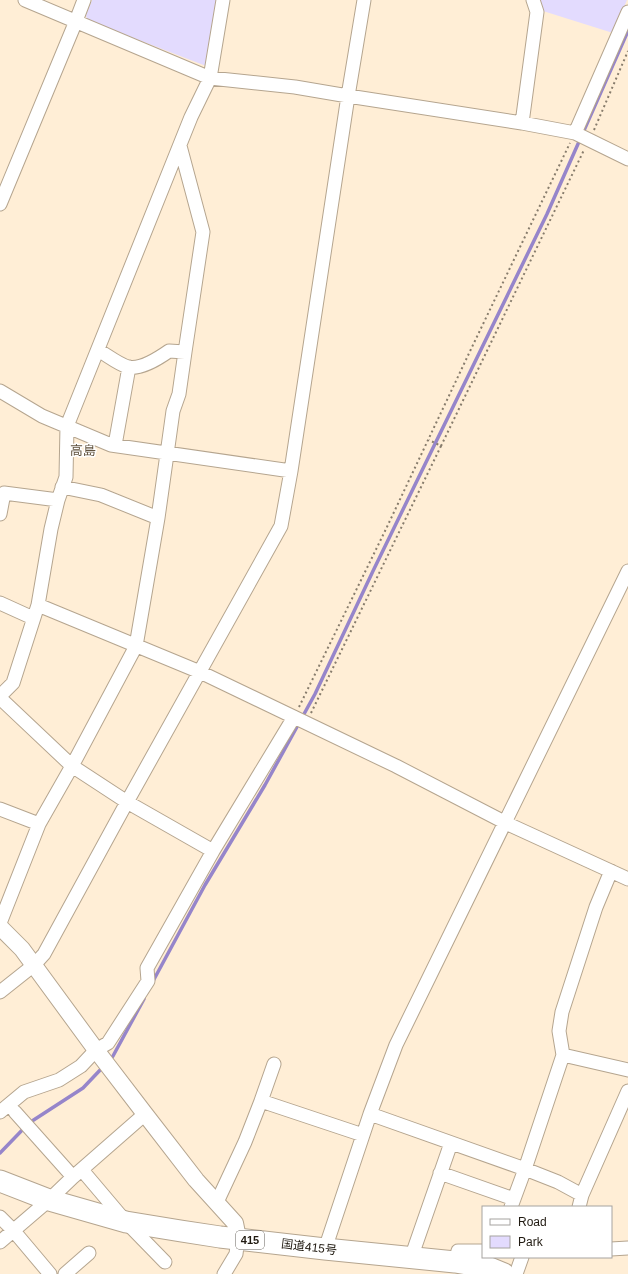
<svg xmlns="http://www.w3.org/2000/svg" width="628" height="1274" viewBox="0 0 628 1274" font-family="Helvetica,'Noto Sans JP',sans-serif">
<rect width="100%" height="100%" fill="#ffeed6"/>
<path fill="#e3dbfe" d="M92,0H216L206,66L87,20L86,15Z
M540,0H627L613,33L543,11Z"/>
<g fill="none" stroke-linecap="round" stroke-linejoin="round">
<path stroke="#9685ca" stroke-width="3.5" d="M152,983L205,885L265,785L315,694L373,571L547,214L628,31
M110,1060L113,1056L144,999
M0,1153L29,1123L83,1088L103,1067"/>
<g stroke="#b5a58f" stroke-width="15">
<path id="minor" d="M25,0L210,78L295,87L348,96L522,123L575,133L628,159
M522,123L537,12L533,0
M575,133L628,12
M0,204L76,21L84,0
M98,350C107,355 118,364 128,367C141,370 159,358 169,351L185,352L203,232L180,146
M0,391L42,416L111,445L291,471
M115,445L129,367
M62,487L101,495L158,518L167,454L173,411L179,394L185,352
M0,514L4,493L58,500
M0,603L33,618
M38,605L200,672L396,766L510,825L628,879
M0,696L13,683L38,605L51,529L58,500L66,477L67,426L191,117L210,78L223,0
M0,698L72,766L39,824L0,809
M213,851L294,717
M0,923L39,824
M0,992L34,965L44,954L127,802L281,526L291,471L348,96L364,0
M563,1055L559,1031L562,1012L596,907L611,871
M274,1064L261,1101L363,1135
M0,1112L24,1092L59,1080L81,1066L96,1050L108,1043L148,981L147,968L213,851L127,802L72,766L136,646L158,518
M15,1112L73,1177
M370,1114L396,1045L628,571
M82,1170L126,1222L165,1262
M440,1173L514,1199
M582,1195L558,1182L525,1169L563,1055L628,1070
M217,1202L245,1142L261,1101
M579,1207L582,1195L628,1091
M0,1217L13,1230L50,1274
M0,1242L49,1200L73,1177L145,1114
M325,1249L370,1114L525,1169L511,1207
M611,1249L628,1248
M411,1258L451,1143
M455,1262L458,1251H483
M65,1274L89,1253
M224,1274L236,1254L238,1238
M516,1274L522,1257"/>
</g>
<g stroke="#b5a58f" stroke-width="18">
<path id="tertiary" d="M0,927L22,949L96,1050L145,1114L196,1180L235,1223L238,1238"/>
</g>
<g stroke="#b5a58f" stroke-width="23">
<path id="trunk" d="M0,1181L49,1200L126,1222L181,1231L220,1237L325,1249L455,1262L487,1267L504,1274"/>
</g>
<path stroke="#877c6c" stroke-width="2" stroke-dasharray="2 3" stroke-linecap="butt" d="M594,130L628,51
M441,446L584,150
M299,707L386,529L472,347L570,143
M311,713L441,446L429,440"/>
<use href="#minor" stroke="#fff" stroke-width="13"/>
<use href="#tertiary" stroke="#fff" stroke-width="16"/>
<use href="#trunk" stroke="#fff" stroke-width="21"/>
</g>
<g text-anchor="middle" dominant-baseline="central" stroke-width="3" stroke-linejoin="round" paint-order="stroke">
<rect fill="#fff" stroke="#635f58" stroke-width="1" x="236" y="1231" width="28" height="18" rx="3"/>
<g font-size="11" font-weight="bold" fill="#201a11">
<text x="250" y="1240">415</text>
</g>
<g font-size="12" fill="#201a11" stroke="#fff">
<text transform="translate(309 1247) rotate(7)">国道415号</text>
</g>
<g font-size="13" fill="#60523e" stroke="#fff">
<text x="83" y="450">高島</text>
</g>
</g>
<rect x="482" y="1206" width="130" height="52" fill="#ffffff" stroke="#a6a3a0"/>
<rect x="490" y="1219" width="20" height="6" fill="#ffffff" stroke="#a6a3a0"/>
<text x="518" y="1226" font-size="12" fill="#201a11">Road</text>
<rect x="490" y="1236" width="20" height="12" fill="#e3dbfe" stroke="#a6a3a0"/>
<text x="518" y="1246" font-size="12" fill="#201a11">Park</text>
</svg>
